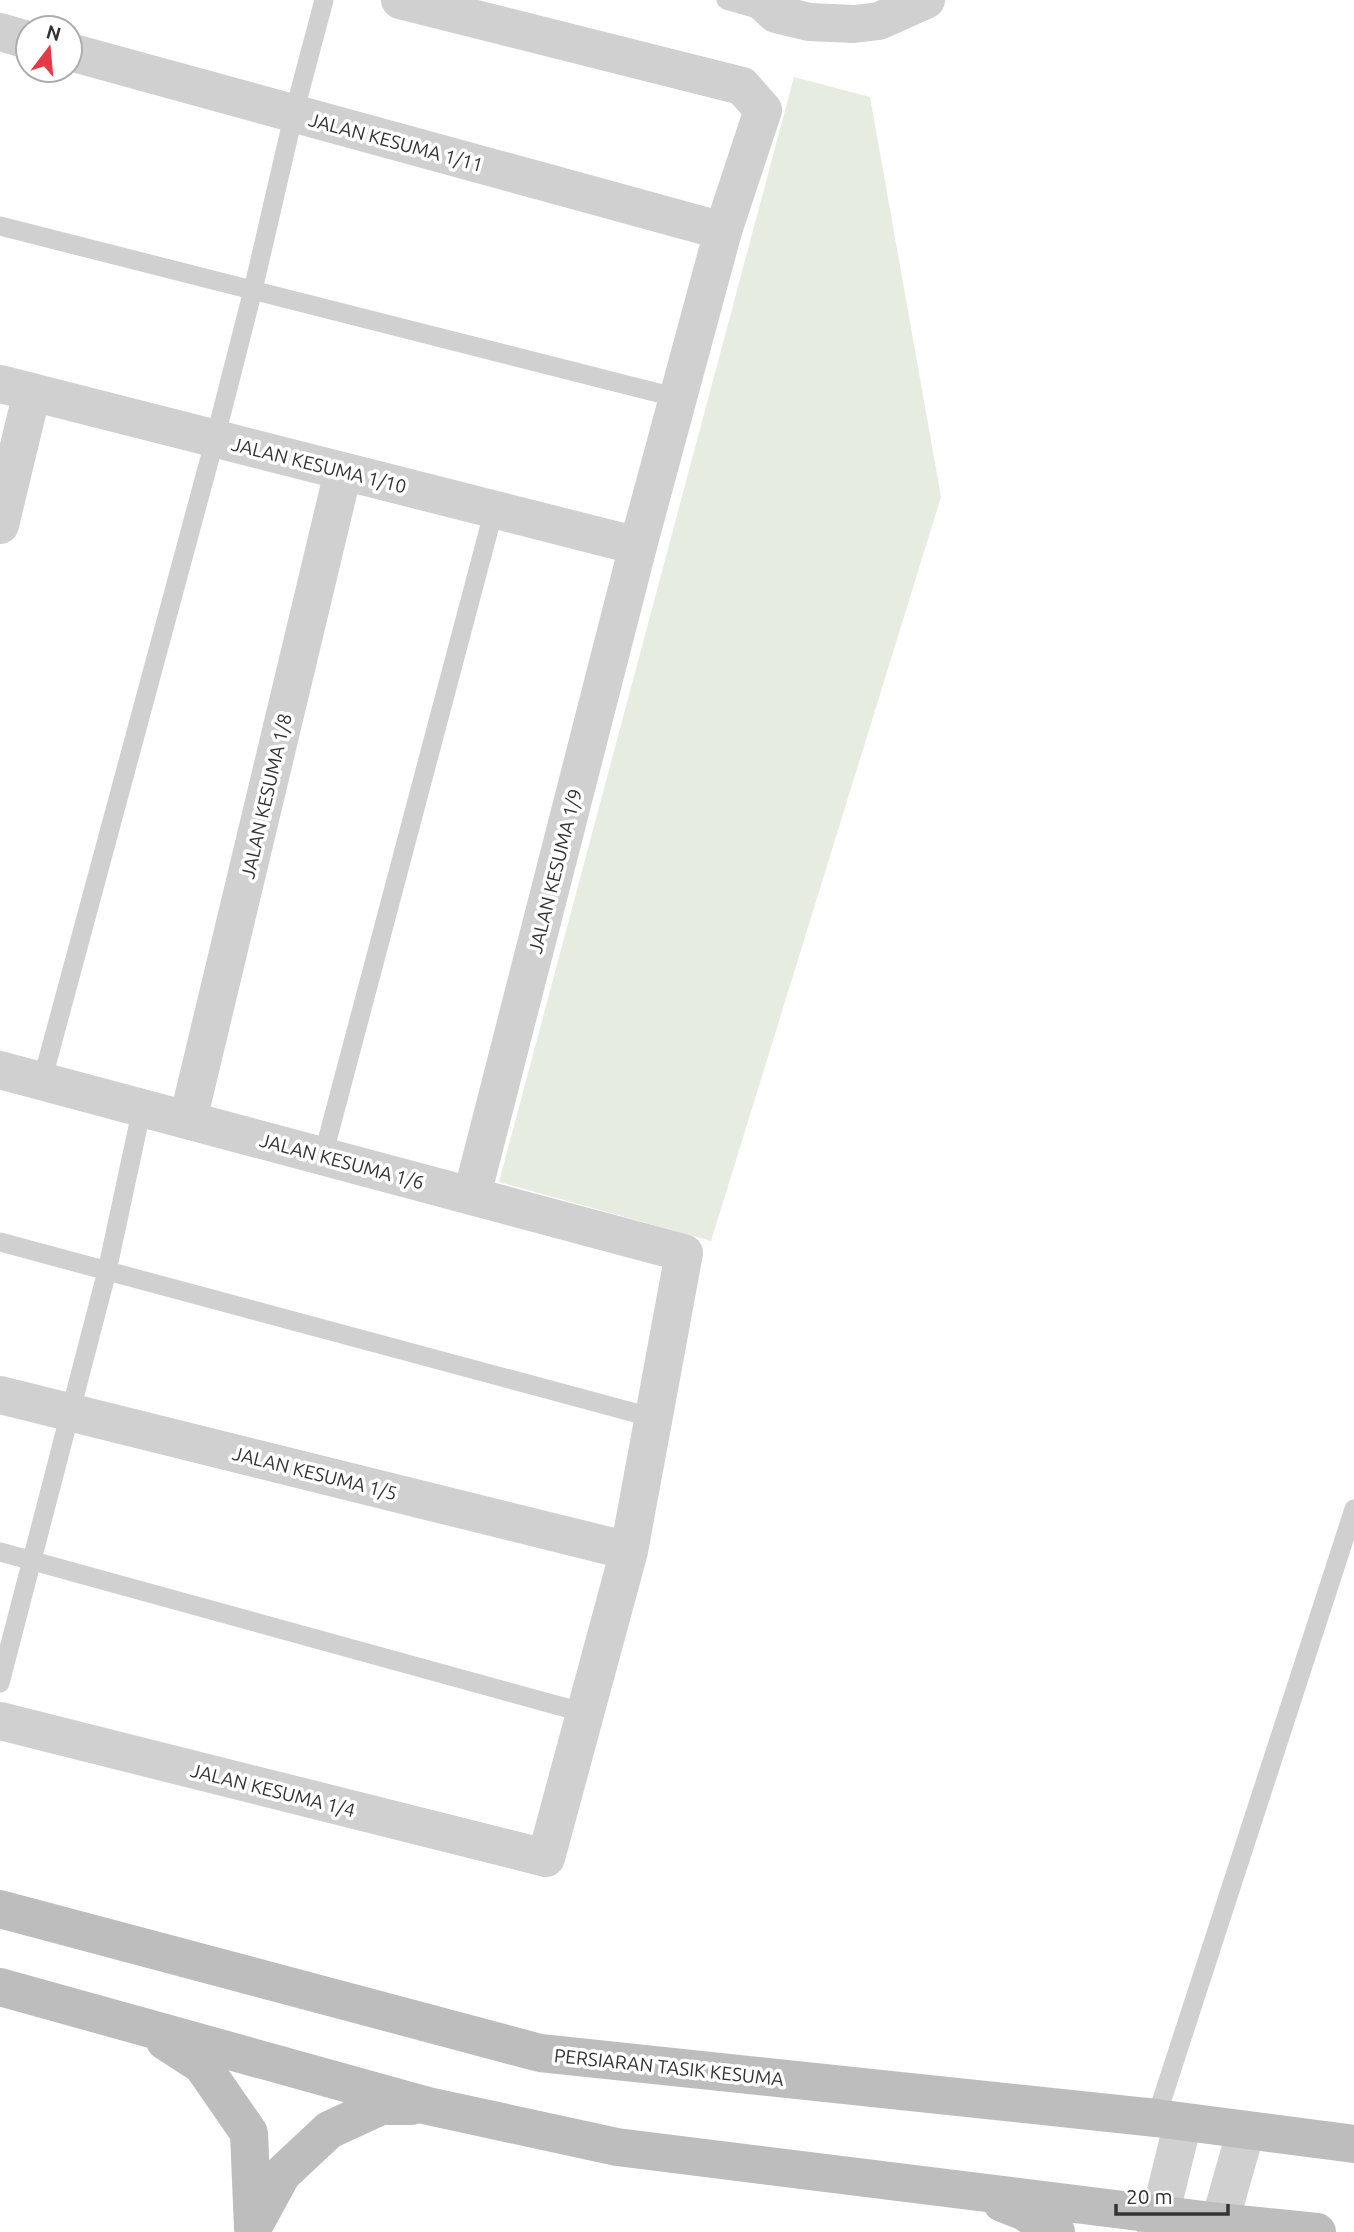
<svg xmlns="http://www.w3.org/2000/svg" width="1354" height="2232" viewBox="0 0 1354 2232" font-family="Ubuntu,sans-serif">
<rect width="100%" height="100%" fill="#fff"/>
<path fill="#e6ecdf" d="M794,77L870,97L941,497L711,1241L499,1182Z"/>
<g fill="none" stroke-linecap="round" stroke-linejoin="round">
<path stroke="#d0d0d0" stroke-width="19" d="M726,0L768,12
M0,226L678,398
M42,1081L215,439L253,290L294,113L324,0
M323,1156L494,510
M0,1242L654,1418
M0,1552L585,1713
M0,1683L107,1271L142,1108
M1156,2118L1354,1509"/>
<path stroke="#d0d0d0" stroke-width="38" d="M400,0L742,86L763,110L723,231L638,546L472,1195
M761,0L776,14L809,22L854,24L879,21L926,0
M0,32L28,40
M70,52L723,231
M0,384L638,546
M0,525L32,392
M0,1070L684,1253L629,1551L546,1858L0,1721
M188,1120L343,472
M0,1395L629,1551
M1156,2232L1183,2122
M1217,2232L1246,2130"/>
<path stroke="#bdbdbd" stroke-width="38" d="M0,1909L540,2053L1156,2118L1354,2144
M0,1987L428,2106L617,2147L1220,2222L1317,2232
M165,2041L202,2065L249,2133L253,2228
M1002,2203L1023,2211L1056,2232
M253,2227L282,2174L329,2130L381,2106H412"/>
</g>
<g text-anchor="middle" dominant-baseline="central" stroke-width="7" stroke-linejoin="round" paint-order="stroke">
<g font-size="19" fill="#333" stroke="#fff">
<text transform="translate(396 142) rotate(15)">JALAN KESUMA 1/11</text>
<text transform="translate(319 465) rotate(14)">JALAN KESUMA 1/10</text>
<text transform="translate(266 796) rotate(-77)">JALAN KESUMA 1/8</text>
<text transform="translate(555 871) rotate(-76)">JALAN KESUMA 1/9</text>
<text transform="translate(342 1161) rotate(15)">JALAN KESUMA 1/6</text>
<text transform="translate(315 1473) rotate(14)">JALAN KESUMA 1/5</text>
<text transform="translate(273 1790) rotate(14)">JALAN KESUMA 1/4</text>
<text transform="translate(669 2067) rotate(6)">PERSIARAN TASIK KESUMA</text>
</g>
</g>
<g transform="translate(49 49) rotate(16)"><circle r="33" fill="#ffffff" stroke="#adadad" stroke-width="2"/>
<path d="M0-5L12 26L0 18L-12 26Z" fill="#e63946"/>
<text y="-10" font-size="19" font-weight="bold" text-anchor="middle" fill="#333333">N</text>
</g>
<path d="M1116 2204v10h112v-10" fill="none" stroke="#333333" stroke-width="3.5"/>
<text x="1126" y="2204" font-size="21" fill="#333333" stroke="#ffffff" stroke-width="5" paint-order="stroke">20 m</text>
</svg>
